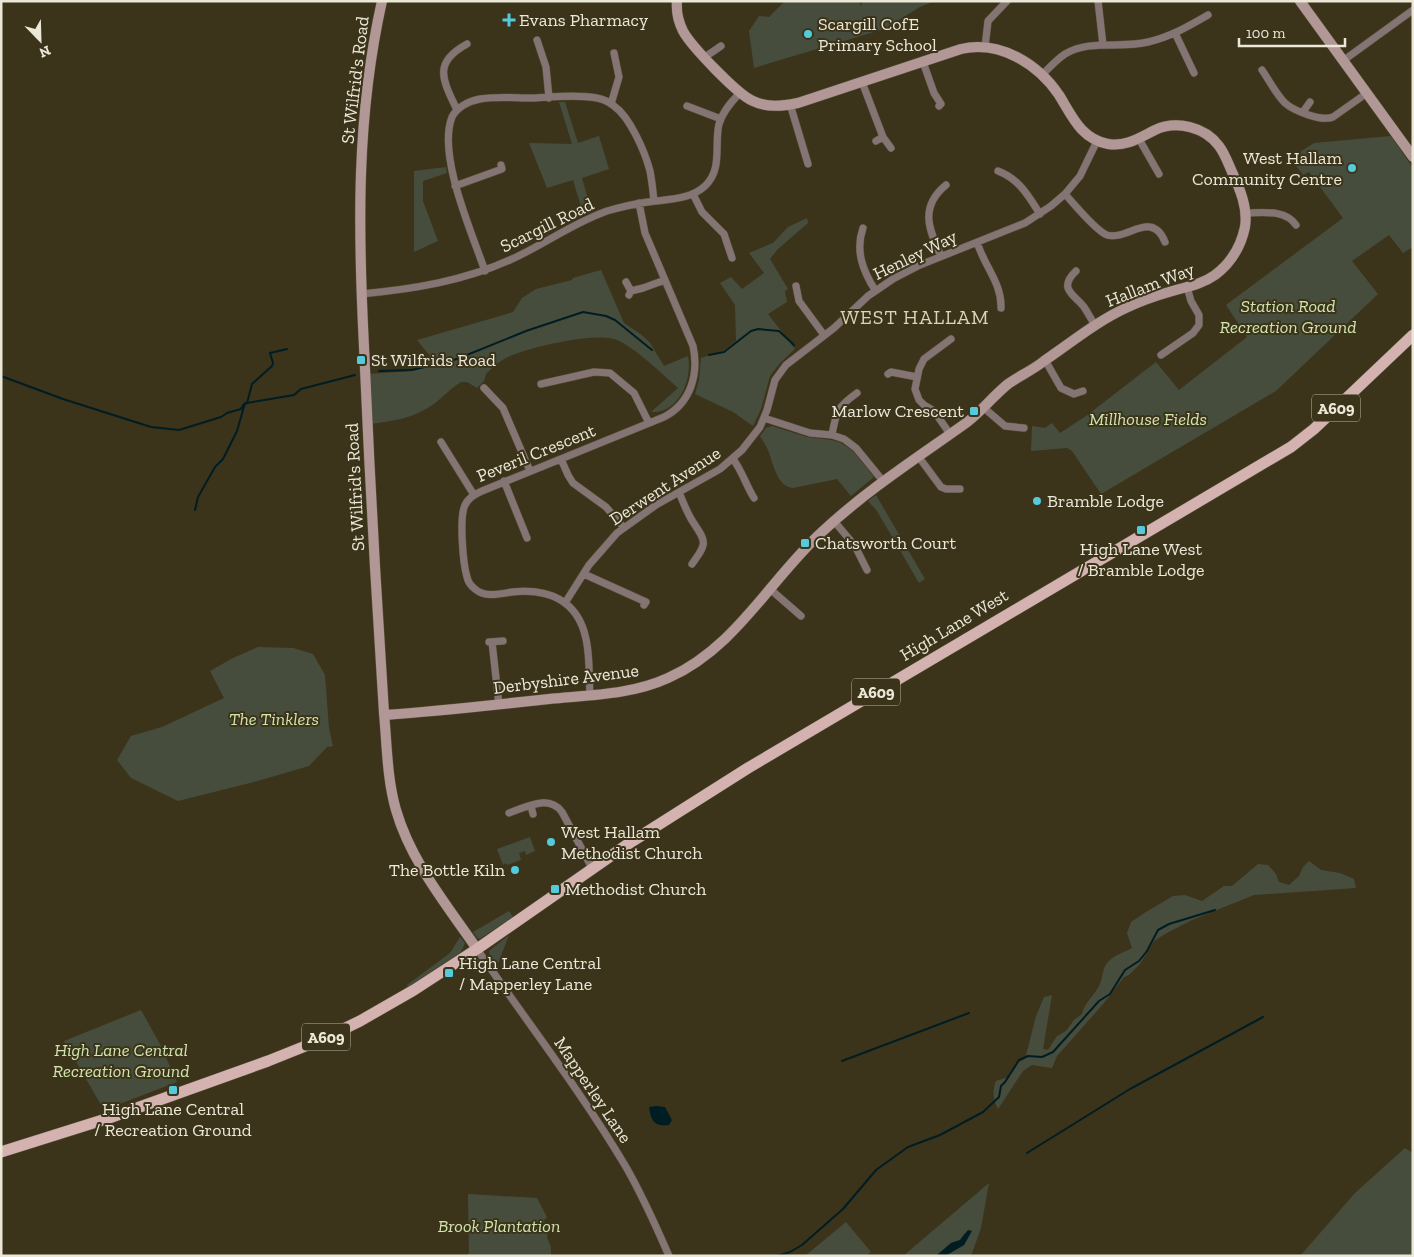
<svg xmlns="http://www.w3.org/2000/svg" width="1414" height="1257" viewBox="0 0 1414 1257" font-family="'Zilla Slab',serif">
<rect width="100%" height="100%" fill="#3b341a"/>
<path fill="#474d3d" d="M785,1H859L861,6L862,5L861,1H935L920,7L884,29L754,68L749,31L759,16L769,17Z
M559,102H565L578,143L599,136L609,169L582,178L591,210L583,213L573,180L547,188L529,143L572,144Z
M1391,136L1413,168V247L1403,253L1389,235L1352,261L1378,294L1276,391L1101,494L1072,451L1067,448L1031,451L1032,426L1045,428L1052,423L1060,433L1086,416L1156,362L1179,390L1247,337L1226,305L1343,218L1309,172L1303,175L1290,158L1314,143Z
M446,167L447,173L423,181V201L438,241L414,252V171Z
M807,218L808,223L778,249L770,259L788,289L785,291L787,302L768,314L795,349L780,363L770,376L761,409L753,426L733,412L695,394L699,380L701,358L723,351L736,341L735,305L720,283L731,277L742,289L764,273L749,253L773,243L788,227Z
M601,270L624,323L643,336L650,343L664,366L688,356C693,380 678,414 651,412L678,388C661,373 637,349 617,340C597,331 523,348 504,359C497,363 491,369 486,374L484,381L477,388L467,382H461C451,388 443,397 434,404C414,418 394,421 371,424L369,374L412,371L430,356L417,340L513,312L522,298L536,289L572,280L573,278Z
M772,426L807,437L832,440L841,443L853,451L874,477L851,496L837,479L793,488C777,487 773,463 768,450C766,446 763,441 760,436L766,428Z
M876,495L925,579L919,583L877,511L868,501Z
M258,647L293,648L313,654L325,675L329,728L333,746L327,747L309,766L254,782L178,801L131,778L117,760L131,736L162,727L224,698L210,671L233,658Z
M530,837L535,851L526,855L525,851L519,853L521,860L507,865L506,863L503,865L497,849Z
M1309,861L1321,870L1340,873L1354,879L1356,888L1254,895L1192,920L1165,934L1154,941L1140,964L1129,975L1124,977L1104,1003L1057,1056L1052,1068L1032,1065L1023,1071L998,1109C993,1099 992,1092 996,1081L1005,1078L1008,1079L1019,1062L1025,1059L1036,1016L1044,997L1052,995L1043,1049L1048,1050L1057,1036L1066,1031L1074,1020L1082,1014C1084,1003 1095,995 1100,984C1103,977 1102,968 1108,962C1114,955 1125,952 1132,948L1127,933L1131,922L1146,912L1173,896L1185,895L1202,901L1224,886H1232L1258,864L1268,865L1276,874L1279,882L1289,885L1299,876L1303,867Z
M509,911L513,917L481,938L478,939L473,932Z
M509,935L496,969L490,960L489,951Z
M460,937L465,943L461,952L408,987L407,985L450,953Z
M477,958L485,967L460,968Z
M141,1010L161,1046L177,1082L104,1110L64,1041Z
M1405,1148L1413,1153V1256H1300L1355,1193Z
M989,1183L981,1228L971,1256H945L964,1245L971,1231L964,1234L960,1240L951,1243L936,1256H903Z
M468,1194L537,1198L547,1217L544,1220L548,1234L547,1237L551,1247V1256H466L469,1253Z
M846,1222L871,1252L866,1256H805Z"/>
<path fill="#011d24" d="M656,1106L665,1107L672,1120L669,1125C654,1127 651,1121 649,1107Z
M968,1230L972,1231L964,1245L945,1256H936L951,1243L960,1240Z"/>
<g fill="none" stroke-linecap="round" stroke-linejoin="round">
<path stroke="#011d24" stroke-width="2" d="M709,355L724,352L751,331L758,329L779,331L794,345
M379,371L412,370L457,359L526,331L583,312L606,316L615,320L652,350
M1,376L63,399L151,427L179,430L221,417L227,413L241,409L243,405L247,403L252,384L272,366L273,363L270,353L287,349
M247,403L294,395L301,389L355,375
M195,510L198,497L215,467L223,459L237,431L245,403
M842,1061L969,1013
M1027,1153L1130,1089L1263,1017
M777,1256L790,1252L802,1245L843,1209L876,1170L908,1147L940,1135L983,1112L999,1097L1001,1086L1005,1082L1019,1060L1028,1056L1042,1057L1053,1052L1099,1001L1110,994L1125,970L1139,961L1147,951L1158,930L1169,924L1215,910"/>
<g stroke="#575138" stroke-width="8">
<path id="street" d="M1098,1L1103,45
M1175,33L1194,73
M537,40L546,67L549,98
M985,47L988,21L1007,1
M705,57L721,46
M1344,60L1413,10
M923,62L934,93L941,104L939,106
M1262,70C1269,80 1276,94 1285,103C1294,111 1322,122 1333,117L1367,93
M1042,75C1049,68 1056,60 1065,54C1090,39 1120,49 1148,42C1170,37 1189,26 1208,15
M862,82L883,137L891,148
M611,104L619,77L614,53
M790,104L808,164
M687,106L721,119
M457,110C443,80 432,63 467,44
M1303,112L1310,102
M1139,139L1159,174
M876,141L883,137
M998,171C1019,179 1028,195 1040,214
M455,186L502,169L501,165
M693,194L702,212L724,234L732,258
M1065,194C1074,204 1096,231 1107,235C1127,241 1152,209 1165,242
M1245,213C1263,213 1285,209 1296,225
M863,228C855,251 863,271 875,290
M977,242C984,266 1002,283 1001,308
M941,256C929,230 919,207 946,185
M485,271C472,233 437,155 452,117C457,107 469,101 480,99C496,96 516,98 533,98C553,97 577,94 597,98C603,99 609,102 614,106C630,117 645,152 650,171C652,181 653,191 654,201
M1076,271C1057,289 1075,295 1084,307C1088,313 1091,319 1095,325
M626,282L631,291L629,295
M796,286L799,301L824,335
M631,291L643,288L665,280
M361,294C414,289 464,281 512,259C545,244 573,223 607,211C621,207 634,204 648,202C667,199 690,200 705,186C723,169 714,145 719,124C723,111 731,102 740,93
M1161,355L1193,333L1199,325V315L1191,301L1187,287
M1045,360L1061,388L1074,394L1083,391
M888,374L891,372L917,377
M541,384L594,372L610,373L634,393L649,423
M484,388L503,408L530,471
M984,408L1005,426L1024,428
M764,418L810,433L832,435L844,439L856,448L883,481
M950,434L934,411L924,405L919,400L915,389L919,369L924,359L951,339
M832,435C836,412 837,407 857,393
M441,442L474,495
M918,456L941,487L946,489H960
M561,459L568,475L573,483L606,507L624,528
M733,459C742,471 746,485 754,498
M504,481L527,538
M679,492C683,502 687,513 693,522C707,543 707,543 692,564
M834,521L855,546L867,570
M584,574L646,602L644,605
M770,589L801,616
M565,603L589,565L617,533L656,505L720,469L742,450L760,427L767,410L775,380L786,365L834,328L868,296L893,279L920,265L1025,223L1051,206L1065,194L1080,176L1097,141
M489,642L503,641
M492,642L499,705
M590,696C589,677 590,657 586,639C578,600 548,588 512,592C499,594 485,598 475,589C471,586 468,582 467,577C463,564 459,517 465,505C468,498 475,494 482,491L664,417C691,403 699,374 693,346L645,233L639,203
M531,806L533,814
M509,813C526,807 549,794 562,812L592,868
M477,949C527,1022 581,1091 626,1167C642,1195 656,1226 669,1256"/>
</g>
<g stroke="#575138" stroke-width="11">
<path id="secondary" d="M382,1C356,117 358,229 364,347C367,420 371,494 375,567C378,616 381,665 384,713C387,745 387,779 396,810C411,862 447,905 477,949
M1300,1L1413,157
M385,715C439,711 494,705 549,699C589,695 631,695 668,678C736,648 770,579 823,531C867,490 917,458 966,423C981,412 993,396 1008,384C1019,376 1033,370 1044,361C1072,342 1097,321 1128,307C1141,301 1155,296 1169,292C1185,287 1201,285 1215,275C1231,263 1241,246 1245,227C1248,208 1240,189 1232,172C1228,163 1225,154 1219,146C1205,127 1177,120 1155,130C1139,138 1126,147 1108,144C1081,139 1072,116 1059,95C1038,64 1000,40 961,49L798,103C783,106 767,108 753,101C738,95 691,46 683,31C678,21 676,12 677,1"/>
</g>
<g stroke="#575138" stroke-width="12">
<path id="primary" d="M1,1152L109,1118L268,1061L323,1039L360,1021L414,990L477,949L628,844L748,768L1291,447L1314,429L1413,335"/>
</g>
<use href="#street" stroke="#847473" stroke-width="7"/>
<use href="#secondary" stroke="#b19795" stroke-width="10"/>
<use href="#primary" stroke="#d3b2b0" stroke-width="11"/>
</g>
<g fill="#53cbdc" stroke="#3b341a" stroke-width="2">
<path d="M506.5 12.5h5v5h5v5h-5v5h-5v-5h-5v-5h5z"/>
<circle cx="808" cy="34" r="5"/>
<circle cx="1352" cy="168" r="5"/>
<rect x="356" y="355" width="10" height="10" rx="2.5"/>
<rect x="969" y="406" width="10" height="10" rx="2.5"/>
<circle cx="1037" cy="501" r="5"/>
<rect x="1136" y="525" width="10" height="10" rx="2.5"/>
<rect x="800" y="538" width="10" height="10" rx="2.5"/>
<circle cx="551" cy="842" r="5"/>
<circle cx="515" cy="870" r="5"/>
<rect x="550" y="884" width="10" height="10" rx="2.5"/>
<rect x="444" y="968" width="10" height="10" rx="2.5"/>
<rect x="168" y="1085" width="10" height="10" rx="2.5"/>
</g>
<g text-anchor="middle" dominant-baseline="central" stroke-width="4" stroke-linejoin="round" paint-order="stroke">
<g fill="#3b341a" stroke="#b7b29f" stroke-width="1">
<rect x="1312" y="394.5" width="48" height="27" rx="4"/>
<rect x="852" y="678.5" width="48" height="27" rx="4"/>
<rect x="302" y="1023.5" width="48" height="27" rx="4"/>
</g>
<g font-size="16" font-weight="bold" fill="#ece8d8">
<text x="1336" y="408">A609</text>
<text x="876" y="692">A609</text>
<text x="326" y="1037">A609</text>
</g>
<g font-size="18" fill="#ece8d8" stroke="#3b341a" text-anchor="start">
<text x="519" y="20">Evans Pharmacy</text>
<text x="818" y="24">Scargill CofE<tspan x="818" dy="21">Primary School</tspan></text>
<text x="1342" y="158" text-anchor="end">West Hallam<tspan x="1342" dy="21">Community Centre</tspan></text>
<text x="371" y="360">St Wilfrids Road</text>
<text x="964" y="411" text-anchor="end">Marlow Crescent</text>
<text x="1047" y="501">Bramble Lodge</text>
<text x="815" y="543">Chatsworth Court</text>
<text x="1141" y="549" text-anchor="middle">High Lane West<tspan x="1141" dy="21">/ Bramble Lodge</tspan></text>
<text x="561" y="832">West Hallam<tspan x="561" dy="21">Methodist Church</tspan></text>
<text x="505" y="870" text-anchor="end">The Bottle Kiln</text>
<text x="565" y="889">Methodist Church</text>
<text x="459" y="963">High Lane Central<tspan x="459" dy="21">/ Mapperley Lane</tspan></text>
<text x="173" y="1109" text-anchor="middle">High Lane Central<tspan x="173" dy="21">/ Recreation Ground</tspan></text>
</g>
<g font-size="18" fill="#ece8d8" stroke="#3b341a">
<text transform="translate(355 80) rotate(-83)">St Wilfrid's Road</text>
<text transform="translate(547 225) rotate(-26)">Scargill Road</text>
<text transform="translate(915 255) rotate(-26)">Henley Way</text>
<text transform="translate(1150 285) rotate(-21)">Hallam Way</text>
<text transform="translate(536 453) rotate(-22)">Peveril Crescent</text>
<text transform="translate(665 486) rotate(-33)">Derwent Avenue</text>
<text transform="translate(355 487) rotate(-93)">St Wilfrid's Road</text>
<text transform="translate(954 625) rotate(-31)">High Lane West</text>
<text transform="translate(566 679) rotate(-7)">Derbyshire Avenue</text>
<text transform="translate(593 1090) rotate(56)">Mapperley Lane</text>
</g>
<g font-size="18" font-style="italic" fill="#d2e5ae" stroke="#3b341a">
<text x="1288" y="306">Station Road<tspan x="1288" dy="21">Recreation Ground</tspan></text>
<text x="1148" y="419">Millhouse Fields</text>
<text x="274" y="719">The Tinklers</text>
<text x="121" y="1050">High Lane Central<tspan x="121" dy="21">Recreation Ground</tspan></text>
<text x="499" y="1226">Brook Plantation</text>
</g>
<g font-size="20" letter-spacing="1" fill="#dcd4b5" stroke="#3b341a">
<text x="915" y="317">WEST HALLAM</text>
</g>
</g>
<rect width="1414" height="1257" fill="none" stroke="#ece8d8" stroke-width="5"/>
<g transform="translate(40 40) rotate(157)" stroke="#3b341a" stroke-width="4" paint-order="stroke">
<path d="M0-4L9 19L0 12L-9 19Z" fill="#ece8d8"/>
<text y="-8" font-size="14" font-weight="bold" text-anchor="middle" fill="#ece8d8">N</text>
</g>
<path d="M1239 38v8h106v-8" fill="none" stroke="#ece8d8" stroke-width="2.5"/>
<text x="1246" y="38" font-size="15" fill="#ece8d8" stroke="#3b341a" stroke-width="4" paint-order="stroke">100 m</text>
</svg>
